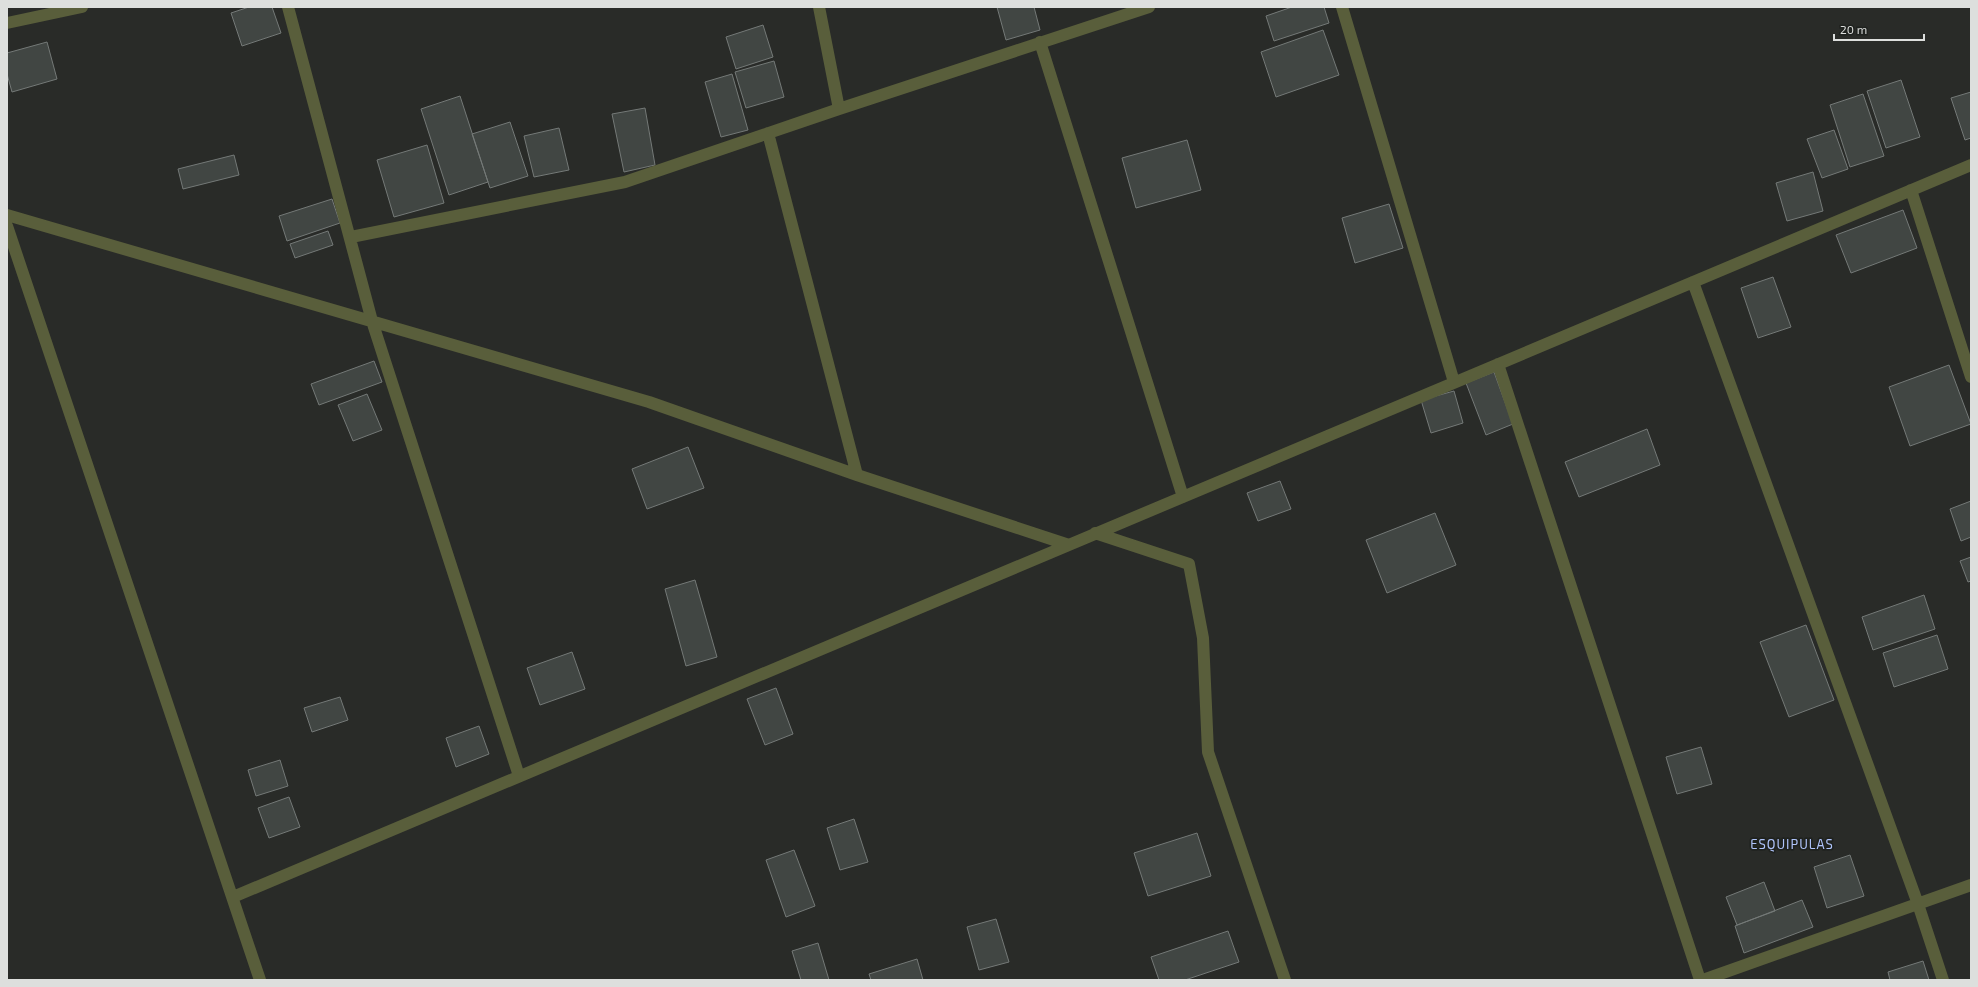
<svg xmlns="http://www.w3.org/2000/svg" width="1978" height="987" viewBox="0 0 1978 987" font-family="'Exo 2',sans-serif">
<rect width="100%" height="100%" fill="#292b28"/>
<path fill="#414643" stroke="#747977" d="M249,7H272L281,33L242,46L231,13Z
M997,7H1034L1040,30L1006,40Z
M1292,7H1324L1329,23L1274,41L1266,16Z
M763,25L773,57L736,69L726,37Z
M1323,30L1339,75L1276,97L1261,52Z
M47,42L57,79L12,92L7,74V53Z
M774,61L784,97L746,108L735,72Z
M732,74L748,130L721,137L705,82Z
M1901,80L1920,137L1886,148L1867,91Z
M1971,92V138L1965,140L1951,98Z
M1863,94L1884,156L1850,167L1830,105Z
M460,96L488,182L449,195L421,109Z
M645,108L655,165L624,172L612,114Z
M510,122L528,176L490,188L472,134Z
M559,128L569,170L534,177L524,136Z
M1834,130L1848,169L1822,178L1807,139Z
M1187,140L1201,190L1136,208L1122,158Z
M427,145L444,203L394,217L377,160Z
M234,155L239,175L183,189L178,169Z
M1813,172L1823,211L1787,221L1776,183Z
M332,199L340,223L287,241L279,216Z
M1389,204L1403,248L1355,263L1342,218Z
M1903,210L1917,248L1851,273L1836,235Z
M328,231L333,245L295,258L290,244Z
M1773,277L1791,327L1758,338L1741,288Z
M374,361L382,382L319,405L311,384Z
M1949,365L1971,424L1910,446L1889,387Z
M1494,372L1513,424L1486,435L1466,383Z
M1454,391L1463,423L1431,433L1421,400Z
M367,394L382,430L353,441L338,405Z
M1647,429L1660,465L1579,497L1565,462Z
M688,447L704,488L647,509L632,469Z
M1280,481L1291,509L1258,521L1247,493Z
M1971,501V537L1961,541L1950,509Z
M1435,513L1456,565L1387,593L1366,540Z
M1971,557V581L1968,582L1960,561Z
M695,580L717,657L686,666L665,589Z
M1924,595L1935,629L1873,650L1862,617Z
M1806,625L1834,700L1789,717L1760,642Z
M1937,635L1948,669L1894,687L1883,653Z
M572,652L585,689L540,705L527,668Z
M776,688L793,734L765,745L747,699Z
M340,697L348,720L312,732L304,708Z
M479,726L489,754L456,767L446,738Z
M1701,747L1712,784L1677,794L1666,757Z
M280,760L288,786L256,796L248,770Z
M289,797L300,827L269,838L258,808Z
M854,819L868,862L840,870L827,828Z
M1197,833L1211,876L1148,896L1134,853Z
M794,850L815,906L786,917L766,860Z
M1850,855L1864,896L1827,908L1814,867Z
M1764,882L1775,911L1737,925L1726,897Z
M1802,900L1813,927L1744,953L1735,926Z
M996,919L1009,962L979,970L967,927Z
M1228,931L1239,962L1185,980H1159L1151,957Z
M818,943L829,980H801L792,951Z
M917,959L923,980H871L869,974Z
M1923,961L1929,980H1890L1888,972Z"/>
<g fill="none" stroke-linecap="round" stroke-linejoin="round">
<path stroke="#595e3b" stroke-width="12" d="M288,7L372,321L519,776
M819,7L839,109
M1342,7L1454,382
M7,23L82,7
M1040,42L1183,497
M768,133L857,475
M1911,190L1971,377
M7,215L649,402L857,475L1069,545
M7,226L260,980
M351,237L625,182L839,109L1149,7
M1693,282L1918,904L1943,980
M1498,364L1700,980
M1095,533L1189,564L1203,638L1208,752L1285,980
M233,897L1971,165
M1703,980L1971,885"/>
</g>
<g text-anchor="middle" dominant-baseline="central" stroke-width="3.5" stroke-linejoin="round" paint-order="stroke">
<g font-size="13" letter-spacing="1" fill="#afc3f9" stroke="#1f221f">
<text x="1792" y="844">ESQUIPULAS</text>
</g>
</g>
<rect width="1978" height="987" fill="none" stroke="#dddfdd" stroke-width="16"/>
<path d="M1834 34v6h90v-6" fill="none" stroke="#dddfdd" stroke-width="2"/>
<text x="1840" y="34" font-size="12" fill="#dddfdd" stroke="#1f221f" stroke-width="3" paint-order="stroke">20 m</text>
</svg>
